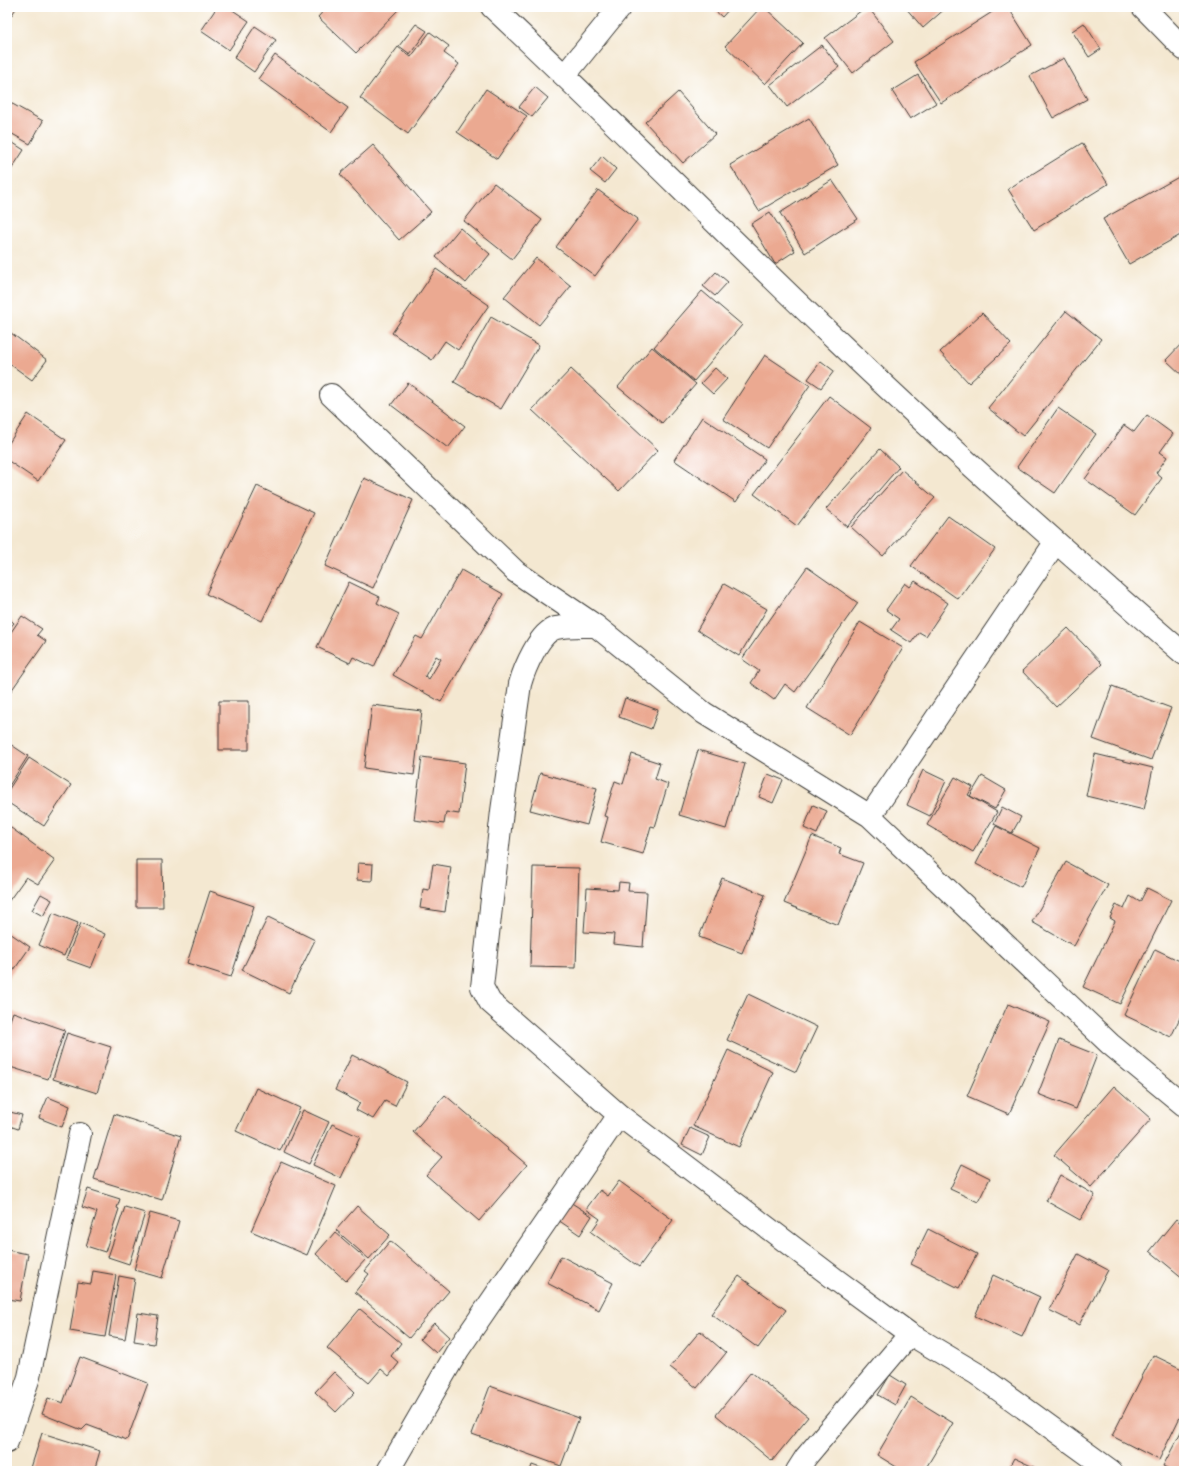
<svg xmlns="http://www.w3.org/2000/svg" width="1191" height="1478" viewBox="0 0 1191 1478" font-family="'Patrick Hand',sans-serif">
<rect width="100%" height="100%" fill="#fff"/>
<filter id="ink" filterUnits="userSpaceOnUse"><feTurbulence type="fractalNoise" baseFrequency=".025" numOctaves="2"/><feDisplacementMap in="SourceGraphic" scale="8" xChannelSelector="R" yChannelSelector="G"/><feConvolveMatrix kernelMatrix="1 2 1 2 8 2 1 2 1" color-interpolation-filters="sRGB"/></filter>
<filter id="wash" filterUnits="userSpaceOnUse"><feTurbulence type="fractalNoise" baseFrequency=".012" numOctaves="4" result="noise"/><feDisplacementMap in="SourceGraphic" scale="16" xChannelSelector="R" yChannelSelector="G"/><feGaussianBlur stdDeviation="0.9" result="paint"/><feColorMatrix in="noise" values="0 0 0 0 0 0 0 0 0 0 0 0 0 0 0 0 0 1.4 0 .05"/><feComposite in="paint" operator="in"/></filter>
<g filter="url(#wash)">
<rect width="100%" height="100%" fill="#f4e8d1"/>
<g id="blocks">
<path fill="#eba991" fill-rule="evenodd" d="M7,7H17L11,16L7,13Z
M217,7H228L249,21L229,50L201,31Z
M327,7H401L356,53L318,17Z
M711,7H731L722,17Z
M761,7H764L803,43L765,84L725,46Z
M866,7H868L894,41L853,73L825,38Z
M905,7H947L923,28Z
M1000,7H1008L1032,45L941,103L914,62Z
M1084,23L1101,49L1089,57L1072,31Z
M416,24L427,31L410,54L399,46Z
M255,26L276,40L254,72L234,58Z
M430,32L449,46L444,53L459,64L408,134L360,98L398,47L411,57Z
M822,45L839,67L787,107L770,85Z
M275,55L348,108L331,132L258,79Z
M1064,58L1087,99L1053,118L1030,76Z
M918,75L936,103L910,119L892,91Z
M535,87L548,98L532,117L519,107Z
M486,89L527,116L497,159L457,132Z
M678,92L715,134L683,163L645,122Z
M7,101L43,121L30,144L7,131Z
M809,118L838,165L759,211L730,165Z
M7,139L24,150L7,176Z
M1082,143L1108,184L1034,230L1008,189Z
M373,145L431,212L399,240L340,174Z
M602,156L616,169L605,183L590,171Z
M1184,174V233L1129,264L1103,219Z
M832,180L858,219L805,253L780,213Z
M494,183L542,220L512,259L464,221Z
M598,190L638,219L595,276L556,247Z
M770,212L795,251L775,264L751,224Z
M460,228L490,254L466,283L436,257Z
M536,258L571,286L539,325L504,297Z
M436,269L489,305L458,350L445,341L432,360L392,333Z
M716,272L728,282L715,296L703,286Z
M702,291L742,325L694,381L654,347Z
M1066,311L1101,339L1023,436L988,408Z
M982,313L1011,344L969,383L940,352Z
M491,317L539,345L501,409L454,382Z
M7,330L47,360L32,380L7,362Z
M1184,341V377L1166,360Z
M652,347L696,384L662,423L618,387Z
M765,355L810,385L767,448L723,419Z
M821,361L834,371L821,388L808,379Z
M715,368L727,379L713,394L701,383Z
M571,369L658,450L619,491L532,410Z
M408,383L465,426L448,448L391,405Z
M829,396L871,428L797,526L754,494Z
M1058,408L1096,434L1055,493L1017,467Z
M28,414L66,440L38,481L7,460V446Z
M1147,415L1173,434L1160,452L1167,457L1156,473L1162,478L1135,515L1085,479L1124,425L1134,432Z
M702,417L765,459L736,502L674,460Z
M880,449L899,467L847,527L826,509Z
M902,470L935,498L883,556L851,527Z
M364,478L413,500L373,588L325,566Z
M257,486L314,513L262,621L206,594Z
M948,516L995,549L958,599L911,566Z
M807,567L858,603L795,692L785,684L774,700L751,683L759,671L742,659Z
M461,570L503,594L441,702L393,675L416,636L422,639ZM436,656L441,659L429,679L425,676Z
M915,581L948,603L926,636L919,632L911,643L891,630L899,619L886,610L905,583L910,587Z
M349,582L380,597L377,603L399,614L374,667L353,657L350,663L317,647Z
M724,584L767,609L739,656L697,630Z
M22,616L42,629L37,635L46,641L11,691L7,688V638Z
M7,617L14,623L7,631Z
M860,622L903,648L850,735L807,708Z
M1068,628L1102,664L1056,707L1022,671Z
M1112,686L1171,708L1151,760L1093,739Z
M625,698L658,710L651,729L619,717Z
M219,701H249V750H219Z
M372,705L422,711L414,775L364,768Z
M7,742L28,756L7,789Z
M698,750L745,764L726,829L679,815Z
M632,754L660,763L655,779L668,784L655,827L651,826L643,854L601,842L608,817L604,816L615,781L623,784Z
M1095,754L1153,768L1144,810L1086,796Z
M422,757L465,763L459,814L446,812L444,824L414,820Z
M29,758L71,785L44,826L7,802V792Z
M923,770L946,781L930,816L907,805Z
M540,773L597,788L587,825L530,810Z
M768,774L783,780L773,803L759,797Z
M982,776L1006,790L995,809L970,796Z
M955,777L973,787L968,795L997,812L973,852L927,825Z
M813,805L827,811L817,834L804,828Z
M1002,807L1021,817L1012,833L994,824Z
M7,825L55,860L38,884L26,877L8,902Z
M996,826L1040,848L1021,887L976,864Z
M812,836L841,848L839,854L863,863L838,925L784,903Z
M136,860H162L163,907H136Z
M1066,862L1108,885L1074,946L1032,922Z
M358,863L373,864L372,881L357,880Z
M433,864L451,867L445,912L420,908L423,889L429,890Z
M533,867L579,868L576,968L530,967Z
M722,878L765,895L742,953L699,937Z
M619,882L629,883L628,891L647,892L643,947L613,944L614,934L584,932L587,888L618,890Z
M1147,888L1171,900L1120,1004L1083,987L1115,921L1110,918L1116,905L1124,909L1130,896L1140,902Z
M210,891L254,906L231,977L187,963Z
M41,894L52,900L43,916L32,910Z
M53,913L78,923L64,956L39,945Z
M268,917L315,940L289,993L242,970Z
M81,923L105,934L91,968L66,959Z
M7,931L30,947L7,980Z
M1155,949L1184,963V1009L1171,1037L1124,1015Z
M748,994L817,1027L796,1072L727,1040Z
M1008,1004L1050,1022L1009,1114L967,1096Z
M13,1012L65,1030L48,1079L7,1066V1029Z
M67,1033L111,1047L97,1093L53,1079Z
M1059,1040L1097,1055L1076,1109L1038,1094Z
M728,1050L773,1072L739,1147L693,1126Z
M352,1055L360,1059L361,1058L407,1082L395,1106L385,1101L373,1119L356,1110L360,1103L335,1090Z
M1114,1086L1151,1119L1091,1187L1054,1155Z
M256,1088L300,1108L280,1151L236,1131Z
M445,1095L527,1165L479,1221L426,1175L442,1157L413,1132Z
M48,1097L70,1106L62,1127L39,1118Z
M303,1110L329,1122L309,1164L284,1152Z
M10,1112L22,1115L18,1129L7,1125Z
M114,1114L181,1136L162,1200L94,1179Z
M332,1124L360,1137L341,1178L313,1165Z
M690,1128L710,1137L702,1155L682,1145Z
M281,1162L336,1186L307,1255L251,1231Z
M962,1164L990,1178L978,1202L950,1189Z
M1060,1175L1095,1195L1080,1220L1046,1201Z
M619,1181L673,1220L639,1267L591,1232L600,1219L586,1209L600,1190L608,1196Z
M88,1189L120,1199L117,1208L119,1209L105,1252L86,1246L97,1212L82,1207Z
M570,1202L592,1216L580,1235L558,1220Z
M357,1206L390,1235L369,1259L336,1230Z
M125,1207L145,1213L129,1264L108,1257Z
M150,1213L179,1221L162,1278L134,1270Z
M1176,1219L1184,1226V1279L1150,1251Z
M928,1229L977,1254L959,1288L911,1264Z
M335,1232L366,1259L346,1281L316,1254Z
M390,1241L449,1291L409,1338L355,1292L369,1274L365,1271Z
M7,1250L28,1254L20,1301L7,1299Z
M1078,1254L1108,1270L1079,1325L1049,1310Z
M561,1256L613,1283L599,1310L547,1283Z
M93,1271L116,1275L105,1337L70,1331L78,1282L91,1284Z
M993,1275L1040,1297L1022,1337L975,1316Z
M119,1276L135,1279L125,1339L109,1336Z
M739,1276L786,1310L758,1348L711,1314Z
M360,1309L401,1343L391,1356L399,1363L389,1376L381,1369L369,1383L327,1348Z
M138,1313L158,1316L154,1344L134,1341Z
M434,1323L449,1337L436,1353L420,1339Z
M700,1331L726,1353L697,1388L670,1367Z
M1153,1355L1184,1370V1409L1159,1460L1112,1436Z
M80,1357L148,1383L127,1440L87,1425L82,1430L42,1414L48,1398L63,1403Z
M334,1372L355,1392L336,1412L315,1392Z
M751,1372L808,1417L772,1461L716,1415Z
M890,1375L906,1385L895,1405L878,1395Z
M490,1386L579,1418L561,1466L472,1434Z
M911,1397L953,1423L924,1471H903L877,1455Z
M1184,1426V1471H1173L1163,1466Z
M42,1433L100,1451L94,1471H30Z
M1014,1458L1042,1471H1007Z
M532,1465L549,1471H530Z"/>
</g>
</g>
<g filter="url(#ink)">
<use href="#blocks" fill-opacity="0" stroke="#3c3b37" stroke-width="1"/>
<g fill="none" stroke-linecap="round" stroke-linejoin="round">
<g stroke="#3c3b37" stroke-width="24">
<path id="street" d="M492,7C604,112 713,222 824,328C941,440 1061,548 1184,654
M1143,7L1184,49
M565,75L620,7
M331,395L516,572L596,626L704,713L870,816L1110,1044L1184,1105
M596,626C584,626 568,625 556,628C539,632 524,670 520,684L502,811L482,987L490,1002L619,1115L835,1279L910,1334L977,1374L1111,1471
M870,816L1055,543
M7,1442L29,1377L80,1134
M388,1471L458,1350L619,1115
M797,1471L806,1457L910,1334"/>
</g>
<use href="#street" stroke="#fff" stroke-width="22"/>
</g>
</g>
<rect width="1191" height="1478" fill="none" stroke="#fff" stroke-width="24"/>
</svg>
